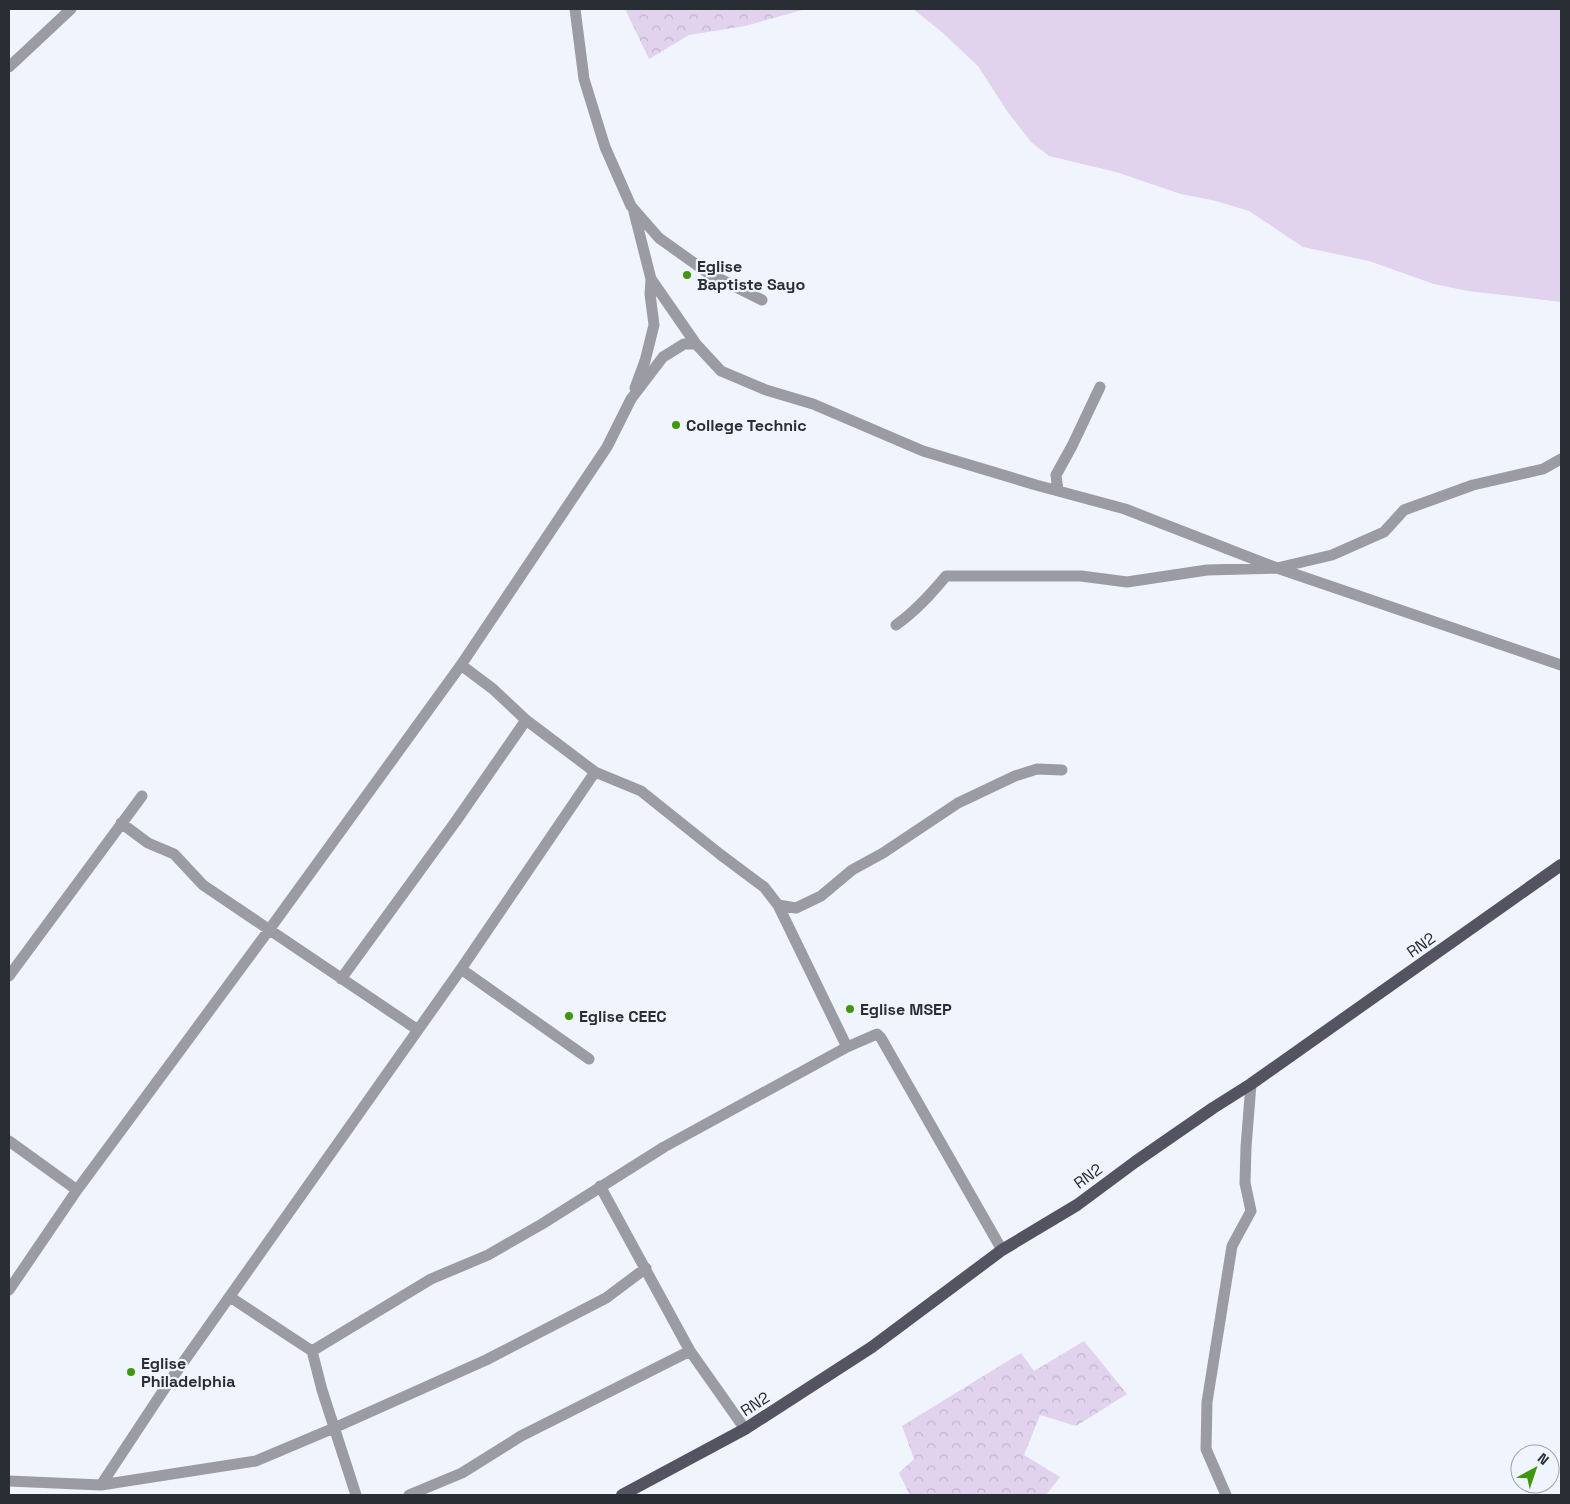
<svg xmlns="http://www.w3.org/2000/svg" width="1570" height="1504" viewBox="0 0 1570 1504" font-family="'Space Grotesk',sans-serif">
<defs>
<pattern id="forest-crowns" width="20" height="18" patternUnits="userSpaceOnUse" patternTransform="scale(1.25)"><rect width="20" height="18" fill="#e1d3ed"/><path d="M2 6a3 3 0 1 1 6 0M12 15a3 3 0 1 1 6 0" fill="none" stroke="#c1b5cc"/></pattern>
</defs>
<rect width="100%" height="100%" fill="#f0f4fc"/>
<path fill="#e1d3ed" d="M913,9H1561V302L1468,291L1434,284L1369,261L1303,247L1249,211L1216,201L1181,194L1116,172L1049,156L1031,142L1007,111L978,66L943,33Z"/>
<path fill="url(#forest-crowns)" d="M625,9H806L745,26L689,35L649,59Z
M1084,1341L1127,1394L1076,1426L1040,1415L1024,1455L1060,1477L1046,1495H910L899,1473L914,1459L902,1426L1021,1353L1034,1371Z"/>
<g fill="none" stroke-linecap="round" stroke-linejoin="round">
<path stroke="#9b9ba4" stroke-width="11" d="M575,9L584,79L605,147L631,206L659,238L708,273L762,300
M9,67L71,9
M634,212L651,279L650,294L654,325L645,361L635,388
M651,279L696,344L721,371L766,390L813,404L923,451L1036,485L1125,509L1277,568L1561,665
M1058,491L1056,475L1072,446L1100,387
M896,625C916,611 931,594 946,576H1081L1127,582L1207,570L1277,568L1332,555L1384,532L1404,510L1473,485L1543,469L1561,459
M461,665L493,689L526,720L595,772L641,791L721,855L764,887L778,905L847,1047
M121,823L148,843L174,854L203,885L418,1030
M778,905L796,908L821,896L852,870L883,853L958,803L1015,776L1037,769L1062,770
M461,969L589,1059
M9,976L142,796
M341,979L456,821L526,720
M9,1141L77,1190
M600,1186L690,1351L745,1429
M9,1290L77,1190L269,930L461,665L607,447L631,399L663,357L684,344H696
M230,1297L312,1351L322,1390L356,1495
M312,1351L431,1279L488,1255L542,1224L664,1147L847,1047L877,1034L881,1038L1002,1250
M9,1481L101,1485L256,1461L334,1428L486,1360L606,1298L646,1268
M101,1485L165,1388L461,969L595,772
M409,1495L462,1473L521,1436L690,1351
M1226,1495L1206,1449L1207,1402L1232,1246L1251,1211L1245,1183L1246,1147L1251,1084"/>
<path stroke="#535362" stroke-width="12" d="M622,1495L745,1429L872,1347L1002,1250L1077,1205L1135,1162L1213,1108L1251,1084L1561,865"/>
</g>
<g fill="#3f970e" stroke="#f0f4fc" stroke-width="2">
<circle cx="687" cy="275" r="5"/>
<circle cx="676" cy="425" r="5"/>
<circle cx="850" cy="1009" r="5"/>
<circle cx="569" cy="1016" r="5"/>
<circle cx="131" cy="1372" r="5"/>
</g>
<g text-anchor="middle" dominant-baseline="central" stroke-width="4.5" stroke-linejoin="round" paint-order="stroke">
<g font-size="16" font-weight="bold" fill="#292d34" stroke="#f0f4fc" text-anchor="start">
<text x="697" y="266">Eglise<tspan x="697" dy="18">Baptiste Sayo</tspan></text>
<text x="686" y="425">College Technic</text>
<text x="860" y="1009">Eglise MSEP</text>
<text x="579" y="1016">Eglise CEEC</text>
<text x="141" y="1363">Eglise<tspan x="141" dy="18">Philadelphia</tspan></text>
</g>
<g font-size="16" fill="#292d34" stroke="#f0f4fc">
<text transform="translate(1421 945) rotate(-35)">RN2</text>
<text transform="translate(1088 1176) rotate(-36)">RN2</text>
<text transform="translate(755 1404) rotate(-33)">RN2</text>
</g>
</g>
<rect width="1570" height="1504" fill="none" stroke="#292d34" stroke-width="20"/>
<g transform="translate(1535 1469) rotate(40)"><circle r="24" fill="#f0f4fc" stroke="#a0a4ac"/>
<path d="M0-4L9 19L0 12L-9 19Z" fill="#3f970e"/>
<text y="-8" font-size="14" font-weight="bold" text-anchor="middle" fill="#292d34">N</text>
</g>
</svg>
